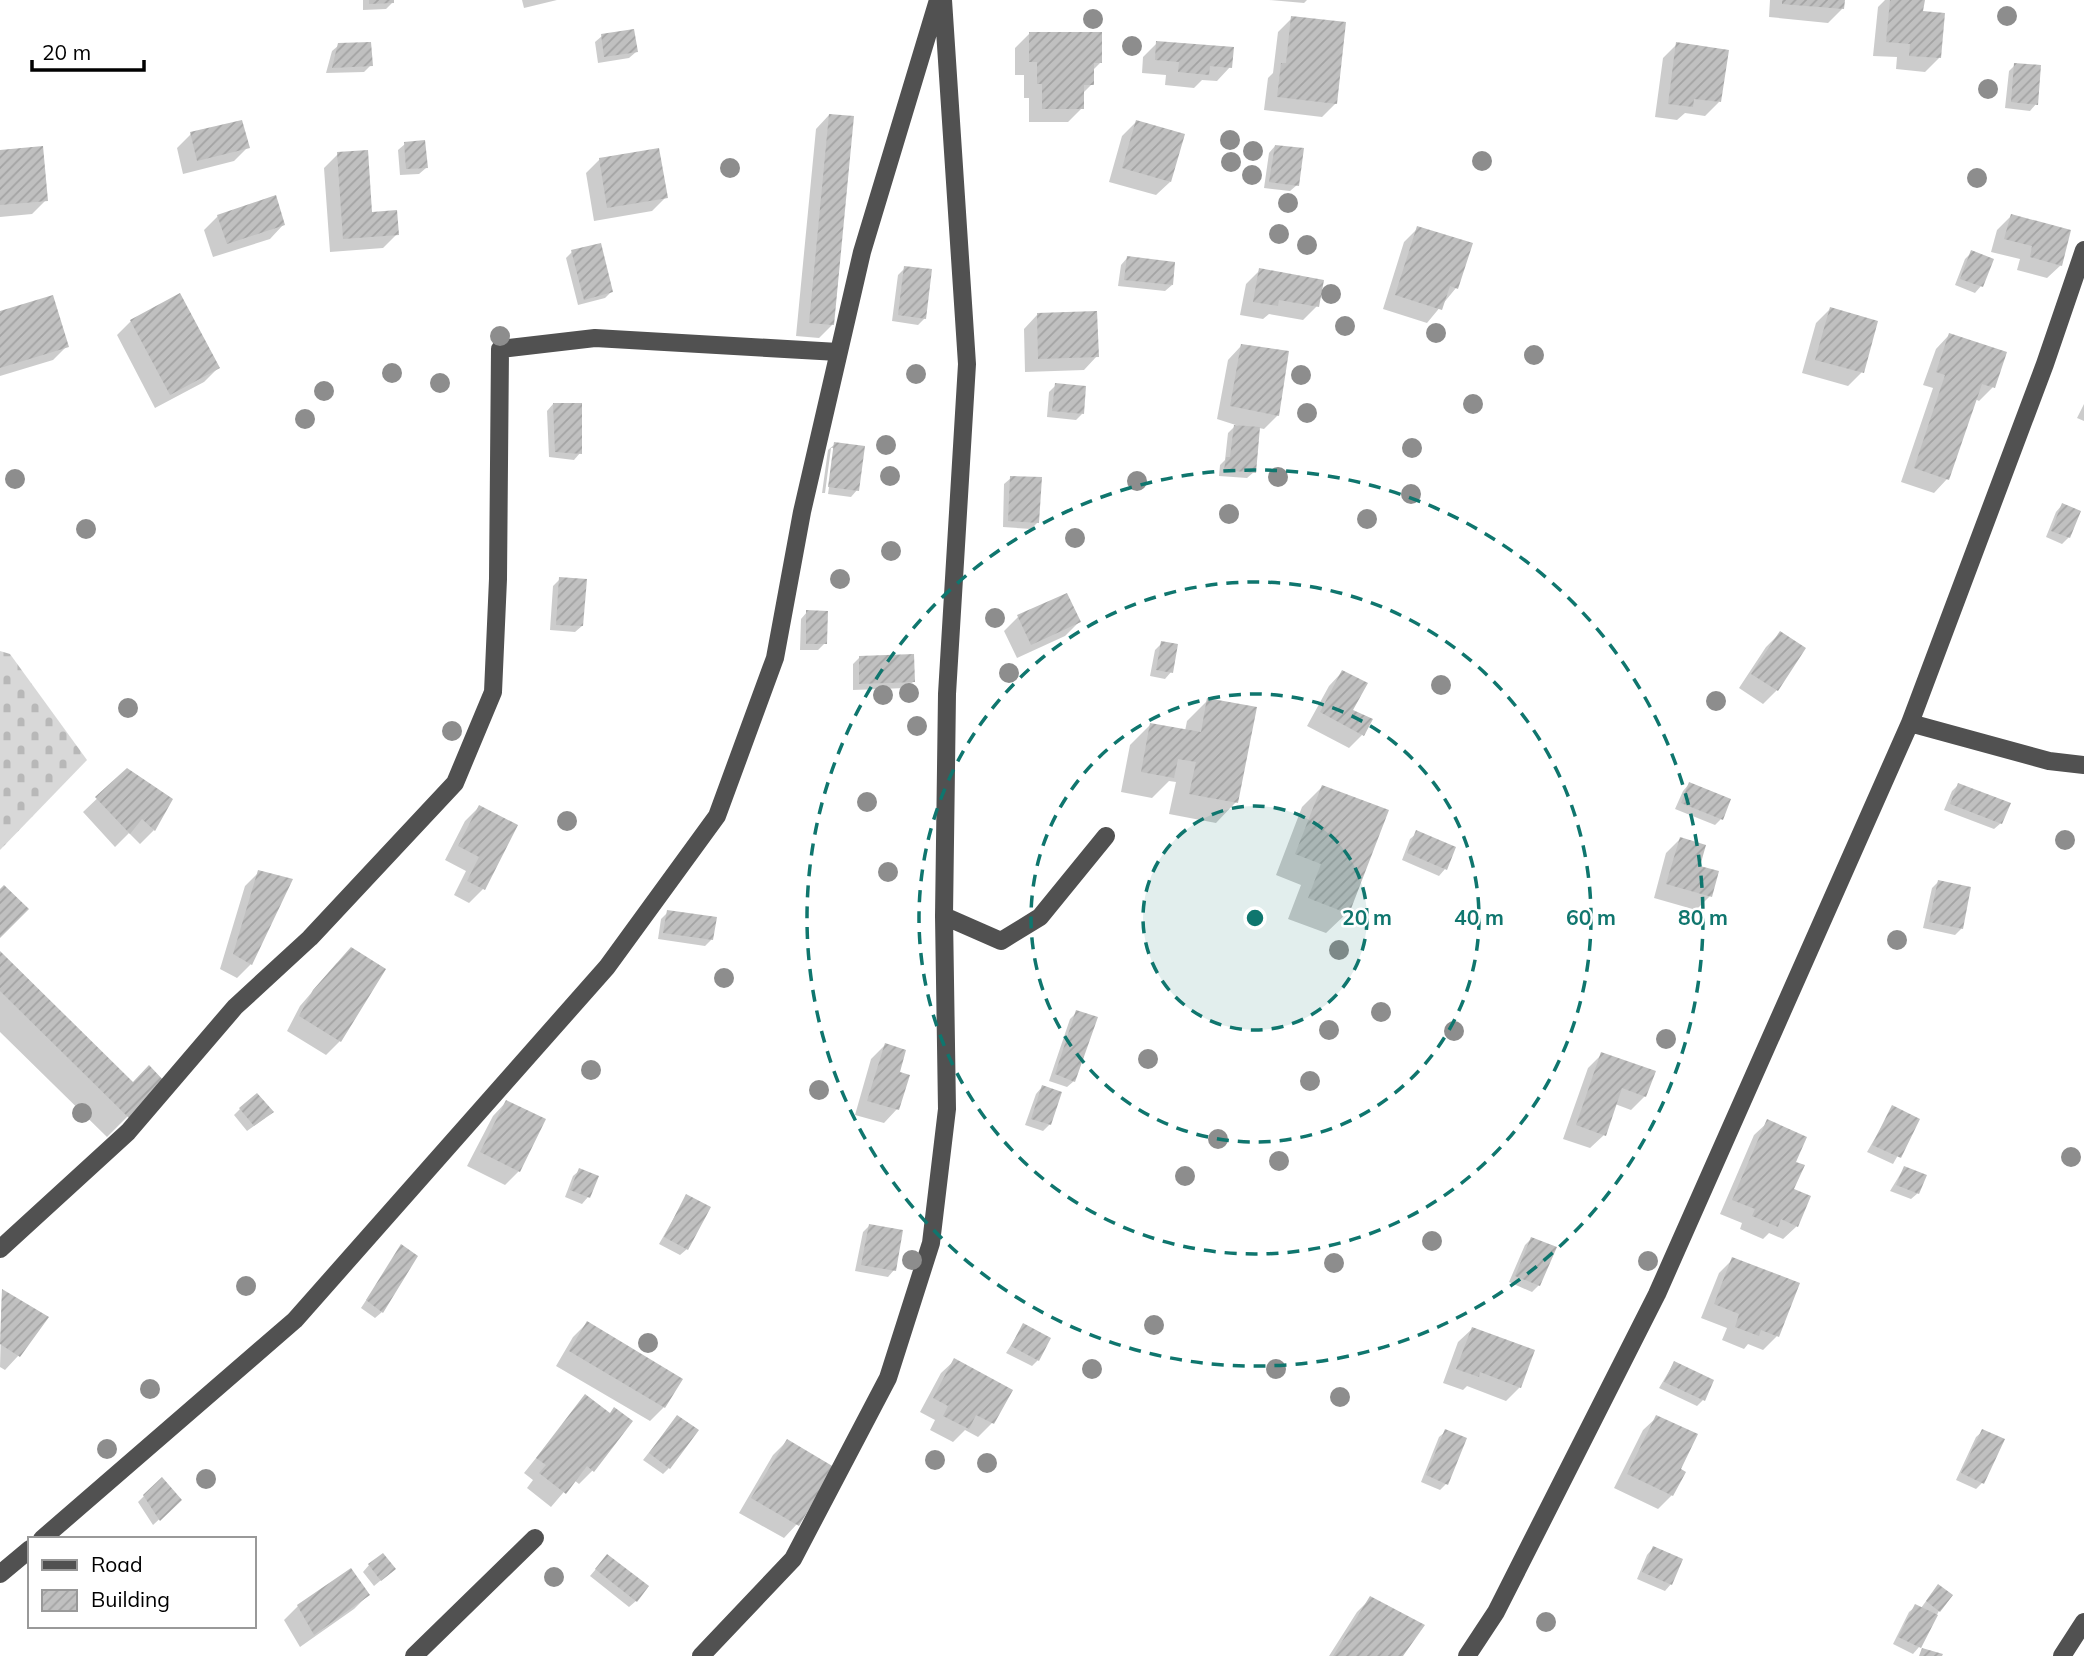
<svg xmlns="http://www.w3.org/2000/svg" width="2084" height="1656" viewBox="0 0 2084 1656" font-family="Mulish,sans-serif">
<defs>
<pattern id="cemetery-stones" width="16" height="16" patternUnits="userSpaceOnUse" patternTransform="scale(1.75)"><rect width="16" height="16" fill="#d8d8d8"/><path d="M2 7V4a2 2 0 0 1 4 0v3zM10 15v-3a2 2 0 0 1 4 0v3z" fill="#b8b8b8"/></pattern>
<pattern id="building-hatch" width="6" height="6" patternUnits="userSpaceOnUse" patternTransform="scale(1.75)"><rect width="6" height="6" fill="#c0c0c0"/><path d="M-1 1l2-2M0 6l6-6M5 7l2-2" fill="none" stroke="#a3a3a3"/></pattern>
</defs>
<rect width="100%" height="100%" fill="#fff"/>
<path fill="url(#cemetery-stones)" d="M0,651L10,654L87,760L0,850Z"/>
<path fill="#0003" d="M363,0H392V3L386,9L363,10Z
M522,0H557L524,8Z
M1269,0H1307L1304,3Z
M1770,0H1843L1842,9L1828,23L1769,17Z
M1885,0H1923L1922,12L1939,58L1925,72L1896,69L1897,57L1873,56L1878,7Z
M1292,18L1336,103L1322,117L1264,110L1268,78L1273,73L1278,32Z
M1029,34L1100,63L1092,71V84L1082,94V108L1068,122H1029V98H1024V75H1015V48Z
M602,36L636,52L629,58L598,63L595,42Z
M1157,43L1230,67L1217,81L1202,80L1194,88L1165,85L1166,75L1142,73L1143,57Z
M1677,44L1719,102L1705,116L1685,113L1677,120L1655,117L1663,58Z
M339,45L371,65L364,72L326,73L332,51Z
M2015,65L2036,104L2030,111L2005,108L2009,71Z
M829,115L833,324L819,338L796,336L816,129Z
M1136,122L1170,182L1156,195L1109,182L1122,136Z
M191,134L248,147L234,161L183,174L177,148Z
M405,144L426,168L419,174L400,175L398,150Z
M1275,146L1297,185L1290,191L1264,188L1269,153Z
M0,152L46,200L32,214L0,217Z
M338,154L370,213L397,234L383,248L330,252L324,168Z
M600,159L666,197L652,211L594,221L586,173Z
M218,216L283,225L270,239L213,257L204,230Z
M2011,216L2061,265L2047,278L2017,270L2020,259L1991,252L1997,230Z
M1418,228L1456,288L1427,323L1383,309L1404,242Z
M572,252L611,292L605,298L578,305L566,258Z
M1972,252L1981,286L1975,293L1955,285L1965,259Z
M1127,258L1172,285L1165,291L1118,286L1121,265Z
M905,268L925,318L918,325L892,321L898,275Z
M1260,270L1317,306L1303,320L1269,314L1263,319L1240,315L1246,284Z
M1830,309L1862,372L1848,386L1802,373L1816,323Z
M0,313L67,346L53,360L0,376Z
M1037,315L1097,356L1084,370L1025,372L1024,329Z
M131,321L218,368L204,382L155,408L117,335Z
M1949,335L1993,387L1979,401L1975,399L1947,479L1934,493L1901,482L1933,388L1923,385L1936,349Z
M1241,346L1278,415L1264,429L1259,428L1254,472L1247,478L1219,476L1220,465L1225,460L1228,433L1234,427L1245,428L1217,419L1228,360Z
M1056,385L1082,414L1076,420L1047,417L1049,392Z
M553,404L580,453L574,460L549,457L547,411Z
M2084,404V421L2077,418Z
M835,444L857,490L851,497L828,494L835,448H831L825,493H822L828,450Z
M1011,478L1038,522L1031,529L1003,527L1004,484Z
M2062,505L2069,537L2062,544L2046,537L2056,512Z
M560,579L582,626L575,632L550,630L553,586Z
M807,612L825,643L818,650H800L801,619Z
M1018,617L1079,622L1065,636L1017,658L1004,631Z
M1780,633L1777,690L1763,704L1739,688L1766,647Z
M1162,643L1171,672L1165,679L1150,676L1155,650Z
M859,658L913,682L906,688L853,690V664Z
M1342,672L1351,710L1362,735L1349,748L1307,726L1329,686Z
M1208,700L1236,802L1216,823L1169,814L1176,782L1169,781L1152,798L1121,792L1130,745L1151,724L1185,731L1187,721Z
M127,770L154,830L140,844L129,833L115,847L83,812Z
M1689,784L1721,819L1715,825L1675,809L1683,791Z
M1958,785L2001,823L1994,829L1944,810L1952,791Z
M1322,787L1347,913L1326,933L1288,919L1301,885L1276,875L1302,807Z
M479,807L483,889L469,903L454,895L466,871L445,860L465,821Z
M1417,833L1445,869L1439,876L1402,860L1410,839Z
M1680,839L1698,868L1710,896L1696,910L1654,898L1666,853Z
M259,872L251,964L237,978L220,969L245,886Z
M1938,882L1962,928L1955,935L1923,928L1932,888Z
M668,912L712,939L705,946L658,939L661,919Z
M0,954L132,1084L162,1082L107,1137L0,1032Z
M337,963L340,1041L326,1055L287,1031L300,1006Z
M1077,1012L1074,1081L1067,1087L1049,1081L1070,1019Z
M885,1045L897,1073V1109L884,1123L855,1115L871,1059Z
M1602,1054L1645,1096L1631,1110L1615,1104L1604,1135L1590,1148L1563,1139L1588,1068Z
M1042,1087L1050,1124L1043,1131L1025,1125L1036,1094Z
M506,1102L519,1171L505,1185L467,1166L493,1116Z
M1893,1107L1918,1120L1893,1164L1867,1152Z
M240,1109L265,1118L247,1131L234,1115Z
M1768,1122L1794,1162L1792,1190L1797,1226L1783,1239L1769,1233L1763,1239L1740,1229L1742,1223L1720,1214L1754,1135Z
M1904,1168L1918,1193L1911,1199L1890,1191Z
M580,1170L588,1197L582,1204L565,1197L573,1176Z
M686,1197L687,1249L680,1255L659,1244Z
M870,1225L894,1270L888,1277L855,1271L863,1232Z
M1531,1239L1539,1285L1532,1292L1509,1282L1525,1245Z
M402,1246L382,1312L375,1318L361,1308Z
M1733,1259L1777,1336L1763,1350L1748,1344L1744,1349L1722,1340L1727,1328L1701,1318L1719,1273Z
M2,1292L18,1356L5,1370L0,1367Z
M587,1323L664,1407L650,1421L556,1366L573,1337Z
M1023,1326L1038,1360L1032,1366L1006,1353Z
M1472,1329L1520,1387L1506,1401L1467,1386L1463,1390L1443,1383L1458,1342Z
M955,1360L1011,1390L992,1423L978,1437L965,1430L953,1442L930,1430L935,1420L920,1412L941,1373Z
M1674,1363L1703,1400L1697,1406L1659,1388Z
M586,1396L593,1470L579,1484L574,1480L551,1507L527,1488L533,1480L524,1473Z
M677,1417L669,1468L663,1474L643,1460Z
M1657,1417L1678,1470L1683,1472L1672,1495L1658,1509L1614,1488L1643,1430Z
M1446,1431V1484L1440,1490L1421,1482L1439,1437Z
M1983,1431L1982,1483L1976,1489L1956,1480L1976,1437Z
M787,1441L797,1524L784,1538L739,1513L773,1455Z
M144,1496L180,1500L153,1525L138,1502Z
M1653,1548L1671,1584L1665,1591L1637,1579L1647,1555Z
M601,1563L636,1601L629,1607L590,1576Z
M369,1565L387,1575L374,1586L363,1572Z
M1932,1593L1939,1611L1919,1647L1913,1654L1893,1644L1909,1612L1916,1606L1921,1608Z
M368,1595L354,1609L300,1647L284,1620L298,1606Z
M1371,1598L1400,1656H1329L1357,1612Z"/>
<path fill="url(#building-hatch)" d="M369,0H394V3L369,4Z
M1782,0H1845L1844,9L1782,4Z
M1890,0H1925L1923,11L1945,13L1941,58L1909,56L1910,44L1886,42Z
M1291,16L1346,22L1337,104L1277,97L1281,63H1286Z
M634,29L638,52L604,57L601,34Z
M1029,32H1102V63H1094V85H1084V109H1042V84H1037V62H1029Z
M1156,41L1234,47L1232,68L1210,66L1209,75L1178,72L1179,62L1155,60Z
M371,42L373,66L332,68L338,43Z
M1676,42L1729,50L1721,102L1694,99L1693,107L1668,104Z
M2014,63L2041,65L2038,105L2011,102Z
M829,114L854,116L834,325L809,323Z
M242,120L250,148L197,161L190,132Z
M1136,120L1185,134L1171,182L1122,168Z
M425,140L428,168L406,169L404,142Z
M1275,145L1304,148L1299,186L1269,182Z
M43,146L48,201L0,205V150Z
M659,148L668,198L607,208L599,158Z
M368,150L372,212L397,210L399,235L343,239L337,152Z
M276,195L285,225L227,244L217,215Z
M2011,214L2071,230L2062,266L2030,257L2032,246L2004,239Z
M1417,226L1473,243L1458,289L1450,286L1442,310L1395,295Z
M601,243L613,292L584,300L571,250Z
M1971,250L1994,259L1983,287L1960,279Z
M1127,256L1175,262L1173,285L1124,280Z
M904,266L932,269L926,319L898,315Z
M1259,268L1324,280L1319,307L1279,300L1278,306L1253,302Z
M180,293L220,368L170,395L130,320Z
M53,295L69,347L0,368V311Z
M1830,307L1878,321L1864,373L1815,360Z
M1097,311L1099,357L1038,359L1037,313Z
M1949,333L2007,352L1995,388L1982,384L1949,480L1914,468L1945,375L1936,372Z
M1241,344L1289,351L1279,416L1230,406Z
M1055,383L1086,386L1084,414L1052,411Z
M553,403H582V454L555,452Z
M1234,425L1260,427L1256,473L1224,470L1226,457H1230Z
M834,442L865,446L859,491L828,487Z
M1010,476L1042,477L1039,523L1008,521Z
M2062,503L2081,511L2070,538L2051,531Z
M559,577L587,579L583,626L556,625Z
M1067,593L1081,622L1031,645L1017,615Z
M806,610L828,611L827,644H806Z
M1780,631L1806,648L1778,691L1751,674Z
M1161,641L1178,644L1173,673L1156,670Z
M914,654L915,682L859,684V656Z
M1342,670L1368,683L1353,710L1373,719L1364,736L1320,712Z
M1207,698L1257,707L1238,803L1189,794L1196,762L1178,759L1174,778L1141,772L1150,723L1201,732Z
M127,768L173,799L155,831L142,819L130,834L95,797Z
M1689,782L1731,799L1723,820L1681,803Z
M1958,783L2011,803L2002,824L1950,804Z
M1322,785L1389,810L1349,914L1308,898L1321,864L1295,854Z
M479,805L518,825L485,890L467,881L479,857L458,846Z
M1416,830L1456,847L1447,870L1407,853Z
M1680,837L1706,845L1700,866L1719,871L1712,897L1666,884Z
M258,870L293,879L252,965L233,954Z
M1938,880L1971,887L1963,929L1929,922Z
M4,885L29,909L0,938V889Z
M667,910L717,917L713,940L663,933Z
M351,947L386,969L341,1042L299,1016L313,990Z
M0,951L133,1082L149,1065L165,1082L129,1118L0,991Z
M1076,1010L1098,1017L1075,1082L1055,1074Z
M885,1043L906,1050L900,1072L910,1075L899,1110L867,1101Z
M1601,1052L1656,1071L1646,1097L1622,1088L1606,1136L1576,1125Z
M1042,1085L1062,1092L1051,1125L1031,1119Z
M257,1093L274,1112L254,1126L239,1108Z
M506,1100L546,1119L520,1172L480,1152Z
M1892,1105L1920,1119L1901,1158L1872,1145Z
M1767,1119L1807,1137L1796,1162L1805,1165L1794,1189L1811,1196L1798,1227L1781,1219L1778,1227L1752,1216L1755,1209L1732,1200Z
M1904,1166L1927,1175L1919,1194L1896,1185Z
M579,1168L599,1176L590,1198L570,1190Z
M686,1194L711,1207L688,1250L664,1237Z
M869,1224L903,1230L896,1271L861,1265Z
M1531,1237L1557,1247L1540,1286L1515,1276Z
M401,1244L418,1256L383,1313L366,1300Z
M1732,1257L1800,1283L1779,1337L1761,1330L1759,1336L1735,1327L1739,1314L1714,1304Z
M2,1289L49,1317L20,1357L0,1344Z
M587,1321L683,1379L665,1408L569,1351Z
M1023,1323L1051,1338L1039,1361L1011,1346Z
M1472,1327L1535,1350L1521,1388L1480,1372L1479,1377L1456,1369Z
M954,1358L1013,1390L994,1424L976,1415L969,1429L943,1416L948,1406L933,1398Z
M1674,1361L1714,1380L1705,1401L1664,1382Z
M585,1394L610,1413L614,1407L633,1421L594,1472L587,1466L566,1494L539,1473L546,1465L536,1458Z
M677,1415L699,1430L670,1469L649,1453Z
M1656,1415L1698,1434L1681,1469L1686,1472L1673,1496L1627,1474Z
M1445,1429L1467,1438L1448,1485L1426,1475Z
M1982,1429L2005,1439L1984,1484L1961,1473Z
M787,1439L834,1467L799,1526L751,1498Z
M162,1477L182,1500L160,1521L143,1495Z
M1653,1546L1683,1559L1672,1585L1642,1572Z
M383,1553L396,1569L381,1581L368,1564Z
M607,1554L649,1586L637,1602L595,1569Z
M351,1568L370,1595L314,1635L297,1605Z
M1938,1584L1953,1595L1940,1612L1926,1601Z
M1370,1596L1425,1625L1403,1656H1333Z
M1915,1604L1938,1615L1921,1648L1898,1637Z
M1922,1648L1943,1654L1942,1656H1919Z"/>
<g fill="none" stroke-linecap="round" stroke-linejoin="round">
<path stroke="#515151" stroke-width="18" d="M1910,723L2049,761L2084,765
M944,916L1001,941L1040,917L1106,836
M0,1249L128,1132L235,1007L310,938L455,783L493,692L498,579L500,349L595,338L838,352
M42,1539L295,1320L607,967L717,816L775,658L802,512L862,252L938,0
M0,1574L30,1549
M414,1656L535,1538
M701,1656L793,1559L888,1378L931,1243L947,1109L944,916L947,694L967,364L943,0
M1467,1656L1496,1612L1657,1294L1910,723L2045,364L2084,250
M2062,1656L2084,1622"/>
</g>
<g fill="#8d8d8d">
<circle cx="2007" cy="16" r="10"/>
<circle cx="1093" cy="19" r="10"/>
<circle cx="1132" cy="46" r="10"/>
<circle cx="1988" cy="89" r="10"/>
<circle cx="1230" cy="140" r="10"/>
<circle cx="1253" cy="151" r="10"/>
<circle cx="1482" cy="161" r="10"/>
<circle cx="1231" cy="162" r="10"/>
<circle cx="730" cy="168" r="10"/>
<circle cx="1252" cy="175" r="10"/>
<circle cx="1977" cy="178" r="10"/>
<circle cx="1288" cy="203" r="10"/>
<circle cx="1279" cy="234" r="10"/>
<circle cx="1307" cy="245" r="10"/>
<circle cx="1331" cy="294" r="10"/>
<circle cx="1345" cy="326" r="10"/>
<circle cx="1436" cy="333" r="10"/>
<circle cx="500" cy="336" r="10"/>
<circle cx="1534" cy="355" r="10"/>
<circle cx="392" cy="373" r="10"/>
<circle cx="916" cy="374" r="10"/>
<circle cx="1301" cy="375" r="10"/>
<circle cx="440" cy="383" r="10"/>
<circle cx="324" cy="391" r="10"/>
<circle cx="1473" cy="404" r="10"/>
<circle cx="1307" cy="413" r="10"/>
<circle cx="305" cy="419" r="10"/>
<circle cx="886" cy="445" r="10"/>
<circle cx="1412" cy="448" r="10"/>
<circle cx="890" cy="476" r="10"/>
<circle cx="1278" cy="477" r="10"/>
<circle cx="15" cy="479" r="10"/>
<circle cx="1137" cy="481" r="10"/>
<circle cx="1411" cy="494" r="10"/>
<circle cx="1229" cy="514" r="10"/>
<circle cx="1367" cy="519" r="10"/>
<circle cx="86" cy="529" r="10"/>
<circle cx="1075" cy="538" r="10"/>
<circle cx="891" cy="551" r="10"/>
<circle cx="840" cy="579" r="10"/>
<circle cx="995" cy="618" r="10"/>
<circle cx="1009" cy="673" r="10"/>
<circle cx="1441" cy="685" r="10"/>
<circle cx="909" cy="693" r="10"/>
<circle cx="883" cy="695" r="10"/>
<circle cx="1716" cy="701" r="10"/>
<circle cx="128" cy="708" r="10"/>
<circle cx="917" cy="726" r="10"/>
<circle cx="452" cy="731" r="10"/>
<circle cx="867" cy="802" r="10"/>
<circle cx="567" cy="821" r="10"/>
<circle cx="2065" cy="840" r="10"/>
<circle cx="888" cy="872" r="10"/>
<circle cx="1897" cy="940" r="10"/>
<circle cx="1339" cy="950" r="10"/>
<circle cx="724" cy="978" r="10"/>
<circle cx="1381" cy="1012" r="10"/>
<circle cx="1329" cy="1030" r="10"/>
<circle cx="1454" cy="1031" r="10"/>
<circle cx="1666" cy="1039" r="10"/>
<circle cx="1148" cy="1059" r="10"/>
<circle cx="591" cy="1070" r="10"/>
<circle cx="1310" cy="1081" r="10"/>
<circle cx="819" cy="1090" r="10"/>
<circle cx="82" cy="1113" r="10"/>
<circle cx="1218" cy="1139" r="10"/>
<circle cx="2071" cy="1157" r="10"/>
<circle cx="1279" cy="1161" r="10"/>
<circle cx="1185" cy="1176" r="10"/>
<circle cx="1432" cy="1241" r="10"/>
<circle cx="912" cy="1260" r="10"/>
<circle cx="1648" cy="1261" r="10"/>
<circle cx="1334" cy="1263" r="10"/>
<circle cx="246" cy="1286" r="10"/>
<circle cx="1154" cy="1325" r="10"/>
<circle cx="648" cy="1343" r="10"/>
<circle cx="1092" cy="1369" r="10"/>
<circle cx="1276" cy="1369" r="10"/>
<circle cx="150" cy="1389" r="10"/>
<circle cx="1340" cy="1397" r="10"/>
<circle cx="107" cy="1449" r="10"/>
<circle cx="935" cy="1460" r="10"/>
<circle cx="987" cy="1463" r="10"/>
<circle cx="206" cy="1479" r="10"/>
<circle cx="554" cy="1577" r="10"/>
<circle cx="1546" cy="1622" r="10"/>
</g>
<circle cx="1255" cy="918" r="112" fill="#0f766e" fill-opacity=".12"/>
<g fill="none" stroke="#0f766e" stroke-width="3.5" stroke-dasharray="12 9">
<circle cx="1255" cy="918" r="112"/>
<circle cx="1255" cy="918" r="224"/>
<circle cx="1255" cy="918" r="336"/>
<circle cx="1255" cy="918" r="448"/>
</g>
<circle cx="1255" cy="918" r="10" fill="#0f766e" stroke="#fff" stroke-width="3.5"/>
<g font-size="21" text-anchor="middle" font-weight="bold" fill="#0f766e" stroke="#fff" stroke-width="5" stroke-linejoin="round" paint-order="stroke">
<text x="1367" y="925">20 m</text>
<text x="1479" y="925">40 m</text>
<text x="1591" y="925">60 m</text>
<text x="1703" y="925">80 m</text>
</g>
<rect x="28" y="1537" width="228" height="91" fill="#ffffff" stroke="#999999" stroke-width="2"/>
<rect x="42" y="1560" width="35" height="10" fill="#515151" stroke="#999999" stroke-width="2"/>
<text x="91" y="1572" font-size="21" fill="#000000">Road</text>
<rect x="42" y="1590" width="35" height="21" fill="url(#building-hatch)" stroke="#999999" stroke-width="2"/>
<text x="91" y="1607" font-size="21" fill="#000000">Building</text>
<path d="M32 60v10h112v-10" fill="none" stroke="#000000" stroke-width="3.5"/>
<text x="42" y="60" font-size="21" fill="#000000" stroke="#ffffff" stroke-width="5" paint-order="stroke">20 m</text>
</svg>
